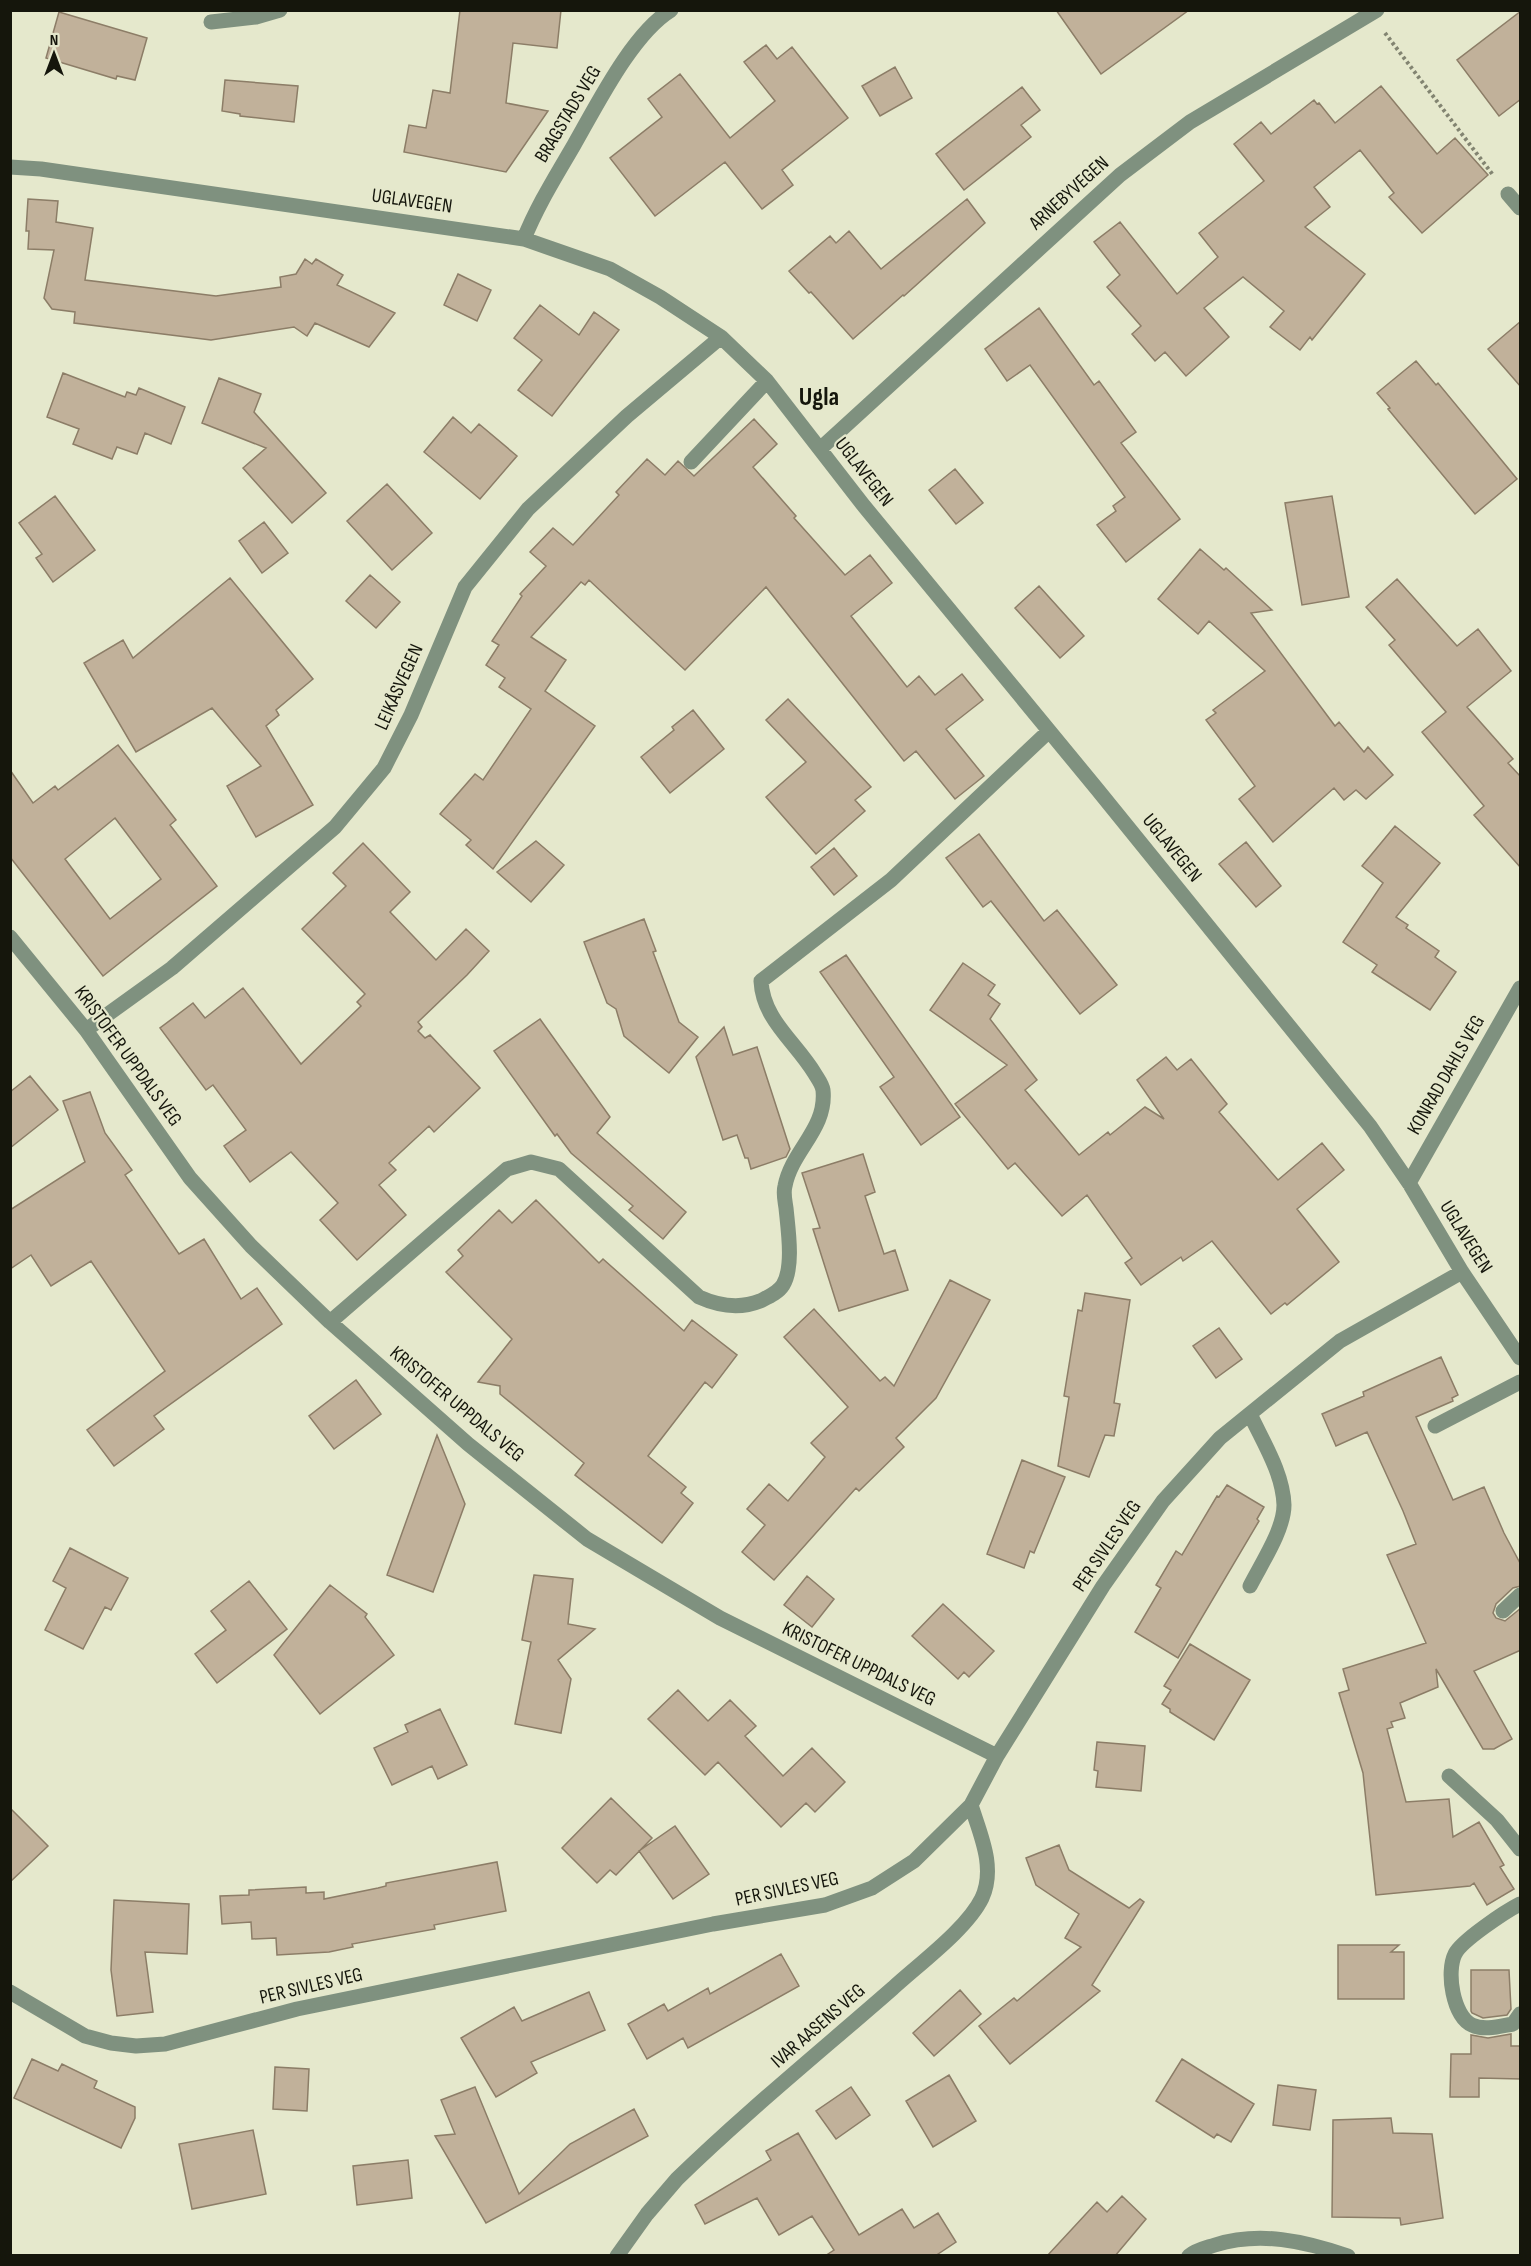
<svg xmlns="http://www.w3.org/2000/svg" width="1531" height="2266" viewBox="0 0 1531 2266" font-family="'Sofia Sans Condensed',sans-serif">
<rect width="100%" height="100%" fill="#e5e8cc"/>
<path fill="#c1b19a" stroke="#8c7d67" stroke-width="1.5" fill-rule="evenodd" d="M460,10H561L557,48L513,43L506,103L548,111L506,172L404,152L409,125L426,128L433,90L450,93Z
M1056,10H1189L1101,74Z
M1521,11V99L1499,116L1457,60Z
M59,12L147,38L135,80L117,76L116,79L46,58Z
M766,45L777,59L792,47L848,118L782,170L793,185L762,209L725,162L655,216L610,158L662,117L648,99L680,74L730,138L775,101L744,62Z
M895,67L912,98L880,116L862,86Z
M225,80L298,86L294,122L240,116V114L222,111Z
M1381,86L1437,154L1455,138L1488,175L1422,233L1389,197L1394,193L1360,150L1314,187L1330,207L1305,227L1365,274L1312,340L1310,337L1300,350L1270,327L1284,311L1243,277L1204,308L1229,337L1186,376L1165,352L1155,361L1132,334L1141,326L1107,287L1120,275L1094,242L1120,222L1177,294L1218,257L1199,233L1264,181L1234,144L1261,122L1271,134L1314,100L1317,104L1319,103L1335,123Z
M1022,87L1040,110L1021,125L1031,137L964,190L936,154Z
M28,199L58,201L56,222L93,228L85,280L216,296L281,287L280,277L296,274L305,259L312,264L316,259L343,275L337,285L395,313L369,347L315,323L307,336L294,327L211,340L74,323L75,312L52,309L44,298L54,250L28,249L29,231H26Z
M967,199L985,223L904,296L903,295L853,339L811,292L809,293L789,271L830,236L836,243L849,231L881,269Z
M458,274L491,290L477,321L444,305Z
M540,305L579,335L594,312L619,330L552,416L518,390L542,360L514,338Z
M1039,308L1094,385L1099,381L1136,432L1121,443L1180,519L1126,562L1097,525L1116,511L1113,506L1125,497L1030,365L1007,381L985,349Z
M1521,321V387L1488,349Z
M1416,361L1436,385L1438,383L1517,479L1475,514L1388,409L1390,408L1377,393Z
M63,373L125,397L127,392L136,395L139,388L185,407L171,444L145,433L137,454L117,447L112,459L73,444L79,429L47,417Z
M219,378L261,394L254,412L326,493L292,523L243,468L266,448L202,423Z
M453,417L471,433L479,424L517,456L480,499L424,452Z
M754,419L777,444L753,467L796,516L794,518L845,575L870,555L892,583L851,616L907,687L919,676L935,695L962,674L983,700L946,729L984,776L955,799L916,751L904,761L766,587L685,670L589,580L585,585L581,582L531,637L566,660L545,691L595,726L493,869L466,845L471,840L440,814L475,774L483,780L531,709L499,687L505,678L486,665L499,645L492,641L522,596L520,594L546,566L530,552L553,528L573,545L619,495L616,492L647,459L665,475L678,461L694,476Z
M955,469L983,503L956,524L929,490Z
M387,484L432,533L392,570L347,521Z
M55,496L95,550L53,582L36,558L42,554L19,523Z
M1332,496L1349,597L1302,605L1285,503Z
M264,522L288,553L262,573L239,541Z
M1200,549L1224,570L1226,568L1272,610L1251,613L1335,726L1339,722L1364,752L1368,747L1393,775L1366,799L1356,790L1344,800L1334,788L1273,842L1239,799L1255,786L1206,720L1216,713L1213,710L1265,671L1209,621L1198,634L1158,599Z
M370,575L400,602L376,628L346,601Z
M230,578L313,679L276,710L279,715L266,726L313,805L256,837L227,786L261,766L212,708L136,752L84,663L123,640L133,658Z
M1397,579L1457,646L1478,629L1511,671L1467,707L1513,759L1508,763L1521,777V868L1474,815L1484,806L1422,732L1446,712L1389,645L1395,640L1366,607Z
M1039,586L1084,636L1060,658L1015,608Z
M788,699L871,787L855,800L865,811L816,854L766,797L806,762L766,720Z
M693,710L724,749L670,793L641,757L674,730L672,727Z
M118,745L176,820L170,825L217,886L103,976L10,857V770L33,803L55,786L58,790ZM115,818L161,879L110,919L65,859Z
M1395,826L1440,863L1396,917L1408,925L1406,928L1439,951L1435,957L1456,972L1430,1010L1372,972L1377,965L1343,942L1383,883L1362,866Z
M979,834L1044,921L1057,910L1117,985L1080,1014L991,901L983,907L946,858Z
M536,841L564,865L531,902L497,872Z
M1246,842L1281,886L1256,907L1219,864Z
M363,843L410,892L390,912L436,960L466,929L489,951L467,975L418,1022L422,1027L418,1031L425,1038L430,1035L480,1088L434,1132L429,1126L389,1163L396,1170L379,1185L406,1215L357,1260L320,1220L338,1203L291,1152L250,1182L224,1146L246,1130L213,1085L206,1090L160,1028L193,1003L205,1018L243,988L301,1064L361,1006L357,1002L365,994L302,929L346,886L333,873Z
M834,848L857,876L834,895L811,867Z
M644,919L656,951L653,952L679,1022L698,1037L669,1073L624,1036L616,1009L607,1003L584,942Z
M846,955L960,1117L921,1145L880,1087L894,1077L820,972Z
M963,963L995,985L988,995L1000,1004L990,1019L1037,1080L1025,1090L1079,1155L1108,1132L1110,1135L1145,1107L1164,1119L1137,1080L1166,1057L1177,1070L1191,1059L1227,1104L1219,1112L1278,1180L1322,1143L1344,1170L1297,1209L1339,1262L1287,1305L1285,1303L1271,1314L1212,1241L1183,1261L1181,1257L1141,1285L1125,1263L1132,1258L1087,1195L1062,1216L1015,1163L1008,1169L955,1104L1007,1065L930,1010Z
M540,1019L610,1117L597,1133L686,1212L663,1239L629,1210L633,1206L571,1153L557,1134L555,1136L494,1051Z
M724,1027L733,1055L757,1047L790,1149L786,1157L751,1169L748,1158H745L737,1135L723,1140L696,1057Z
M30,1076L58,1110L10,1148V1092Z
M90,1092L105,1133L132,1170L125,1175L179,1254L204,1239L241,1299L257,1288L282,1324L154,1416L164,1429L114,1466L87,1430L165,1371L91,1261L51,1286L31,1255L10,1269V1210L85,1162L63,1101Z
M863,1154L875,1192L865,1196L884,1254L895,1250L908,1290L839,1311L813,1229L820,1228L802,1173Z
M536,1200L599,1263L603,1259L684,1331L692,1320L737,1355L712,1388L705,1382L648,1456L686,1487L681,1493L693,1503L662,1543L575,1475L584,1463L500,1394V1386L478,1382L512,1339L446,1272L463,1256L458,1250L499,1210L512,1223Z
M950,1280L990,1300L936,1398L896,1438L904,1447L859,1491L856,1488L774,1580L742,1552L765,1525L747,1509L769,1484L788,1501L825,1457L811,1443L848,1407L784,1337L814,1309L880,1381L885,1377L894,1386Z
M1085,1293L1130,1300L1114,1403L1120,1404L1114,1436L1105,1435L1089,1477L1058,1466L1069,1397L1064,1396L1078,1310L1082,1311Z
M1219,1328L1242,1359L1216,1378L1193,1346Z
M1441,1357L1458,1395L1452,1398L1453,1401L1416,1417L1453,1500L1484,1487L1504,1533L1521,1565V1586L1513,1588L1496,1604L1493,1613L1496,1618L1505,1621L1521,1608V1650L1474,1671L1512,1739L1494,1749H1483L1436,1669L1438,1687L1400,1703L1405,1718L1391,1722L1393,1727L1387,1729L1406,1802L1449,1799L1453,1837L1479,1822L1504,1865L1500,1867L1514,1889L1487,1905L1474,1883L1470,1886L1376,1895L1363,1773L1339,1693L1349,1690L1343,1669L1426,1643L1387,1555L1416,1544L1403,1511L1367,1432L1336,1446L1322,1414L1364,1396L1363,1392Z
M356,1380L381,1414L334,1449L309,1416Z
M437,1435L465,1504L433,1592L387,1575Z
M1022,1460L1065,1477L1034,1553L1030,1551L1024,1568L987,1554Z
M1227,1485L1264,1507L1257,1519L1259,1521L1178,1658L1135,1632L1161,1588L1156,1585L1176,1551L1182,1555L1217,1496L1219,1497Z
M70,1548L128,1578L111,1610L105,1607L83,1649L45,1630L66,1588L53,1581Z
M534,1575L573,1579L568,1624L595,1629L558,1660L571,1679L561,1733L515,1724L531,1642L522,1640Z
M807,1576L834,1599L812,1627L784,1605Z
M249,1581L287,1629L217,1683L195,1654L226,1630L211,1611Z
M330,1585L367,1614L365,1617L394,1655L320,1714L274,1655Z
M943,1604L994,1651L969,1677L964,1672L958,1679L912,1636Z
M1190,1644L1250,1680L1214,1740L1170,1712V1709L1162,1704L1171,1690L1164,1686Z
M678,1690L708,1721L730,1700L756,1726L745,1736L783,1776L812,1748L845,1782L815,1812L806,1803L781,1827L718,1762L705,1775L648,1719Z
M440,1709L467,1765L438,1779L432,1766L392,1785L374,1748L408,1732L405,1725Z
M1097,1742L1145,1746L1141,1791L1096,1787L1098,1771L1094,1770Z
M611,1798L652,1838L616,1875L610,1870L597,1883L562,1848Z
M10,1808L48,1846L10,1882Z
M675,1826L709,1874L673,1899L639,1851Z
M1059,1845L1069,1870L1129,1908L1140,1899L1144,1902L1092,1985L1100,1991L1010,2064L979,2026L1014,1998L1017,2001L1081,1947L1065,1938L1079,1914L1036,1885L1026,1858Z
M497,1862L506,1911L434,1925L435,1929L352,1944L353,1947L329,1952L277,1955L276,1938L252,1939L251,1922L222,1924L220,1896L249,1895V1890L306,1887V1893L324,1892V1899L378,1888L386,1886V1883Z
M114,1900L189,1904L187,1954L145,1952L153,2012L117,2016L111,1970Z
M1338,1945H1399L1391,1952H1404V1999H1338Z
M781,1954L799,1986L688,2048L683,2038L647,2059L628,2024L664,2004L668,2011L708,1988L710,1994Z
M1471,1970H1509L1511,2009L1507,2015L1483,2018L1472,2013L1471,2011Z
M960,1990L981,2014L934,2056L913,2033Z
M589,1992L605,2030L531,2062L537,2073L496,2097L461,2038L514,2007L522,2021Z
M1511,2034V2046H1521V2079L1479,2078V2097H1450L1451,2054H1471V2035L1488,2038Z
M32,2059L58,2071L62,2064L97,2081L94,2088L135,2107V2118L121,2148L14,2098Z
M1182,2059L1254,2104L1231,2142L1217,2134L1214,2138L1156,2101Z
M275,2067L309,2069L307,2111L273,2109Z
M949,2075L976,2121L933,2147L906,2101Z
M1278,2085L1316,2090L1310,2130L1273,2125Z
M475,2087L519,2194L570,2144L634,2109L648,2136L486,2223L435,2136L455,2134L441,2100Z
M851,2087L870,2115L836,2139L816,2111Z
M1391,2118L1393,2133L1432,2134L1443,2218L1401,2225L1400,2218L1332,2217L1333,2120Z
M253,2130L266,2194L192,2209L179,2144Z
M798,2133L859,2235L902,2209L914,2228L938,2213L956,2242L935,2256H825L834,2250L812,2216L779,2235L757,2198L705,2224L695,2205L771,2160L766,2151Z
M408,2160L412,2198L357,2205L353,2166Z
M1122,2196L1146,2219L1115,2256H1047L1097,2202L1107,2212Z"/>
<g fill="none" stroke-linecap="round" stroke-linejoin="round">
<path stroke="#828471" stroke-width="4" stroke-dasharray="3 3" stroke-linecap="butt" d="M1385,33L1493,175"/>
<path stroke="#7f917f" stroke-width="15" d="M211,22L256,17L280,10
M10,167L41,169L524,239L610,269L660,297L721,337L767,381L864,506L1097,789L1370,1126L1409,1183L1462,1272L1520,1358
M1508,194L1520,208
M524,239C537,206 556,176 574,145C597,105 632,34 671,10
M820,449L1120,175L1190,122L1377,10
M691,462L767,381
M10,937L86,1030L190,1178L251,1246L330,1322L468,1444L587,1539L720,1618L997,1756
M86,1030L172,968L335,827L384,768L411,715L465,587L528,509L627,416L721,337
M1409,1183L1520,988
M330,1322L507,1169L531,1162L559,1169L699,1297C719,1306 740,1309 760,1301C768,1297 778,1293 783,1285C794,1267 788,1229 786,1208C785,1201 783,1193 785,1186C792,1150 827,1129 823,1090C822,1084 818,1079 815,1074C795,1041 763,1020 761,981L891,880L1049,731
M1250,1414C1263,1442 1283,1473 1284,1505C1284,1530 1261,1564 1250,1586
M1435,1426L1520,1382
M1503,1611L1520,1595
M1449,1776L1497,1820L1520,1849
M1520,1904C1506,1911 1461,1941 1455,1954C1446,1972 1453,2016 1472,2025C1484,2031 1501,2026 1513,2024L1520,2014
M10,1992L85,2036L111,2043L136,2046L165,2044L297,2009L713,1924L825,1905L872,1888L914,1861L971,1805L997,1756L1103,1586L1163,1501L1220,1438L1340,1341L1462,1272
M617,2256L647,2214L677,2179C746,2112 821,2051 893,1988C919,1964 967,1929 982,1898C996,1867 980,1834 971,1805
M1189,2256C1196,2250 1206,2248 1215,2245C1260,2231 1304,2241 1348,2256"/>
</g>
<g text-anchor="middle" dominant-baseline="central" stroke-width="4.5" stroke-linejoin="round" paint-order="stroke">
<g font-size="20" fill="#15160c" stroke="#e5e8cc">
<text transform="translate(568 114) rotate(-59)">BRAGSTADS VEG</text>
<text transform="translate(1069 193) rotate(-42)">ARNEBYVEGEN</text>
<text transform="translate(412 201) rotate(8)">UGLAVEGEN</text>
<text transform="translate(864 472) rotate(52)">UGLAVEGEN</text>
<text transform="translate(399 687) rotate(-66)">LEIKÅSVEGEN</text>
<text transform="translate(1172 848) rotate(51)">UGLAVEGEN</text>
<text transform="translate(128 1056) rotate(54)">KRISTOFER UPPDALS VEG</text>
<text transform="translate(1446 1075) rotate(-60)">KONRAD DAHLS VEG</text>
<text transform="translate(1466 1237) rotate(58)">UGLAVEGEN</text>
<text transform="translate(457 1404) rotate(40)">KRISTOFER UPPDALS VEG</text>
<text transform="translate(1107 1546) rotate(-56)">PER SIVLES VEG</text>
<text transform="translate(859 1664) rotate(26)">KRISTOFER UPPDALS VEG</text>
<text transform="translate(787 1889) rotate(-12)">PER SIVLES VEG</text>
<text transform="translate(311 1986) rotate(-13)">PER SIVLES VEG</text>
<text transform="translate(818 2026) rotate(-41)">IVAR AASENS VEG</text>
</g>
<g font-size="26" font-weight="bold" fill="#15160c" stroke="#e5e8cc">
<text x="819" y="397">Ugla</text>
</g>
</g>
<rect width="1531" height="2266" fill="none" stroke="#15160c" stroke-width="24"/>
<g transform="translate(54 54)" stroke="#e5e8cc" stroke-width="4.5" paint-order="stroke">
<path d="M0-4.5L10 22L0 15L-10 22Z" fill="#15160c"/>
<text y="-9" font-size="16" font-weight="bold" text-anchor="middle" fill="#15160c">N</text>
</g>
</svg>
